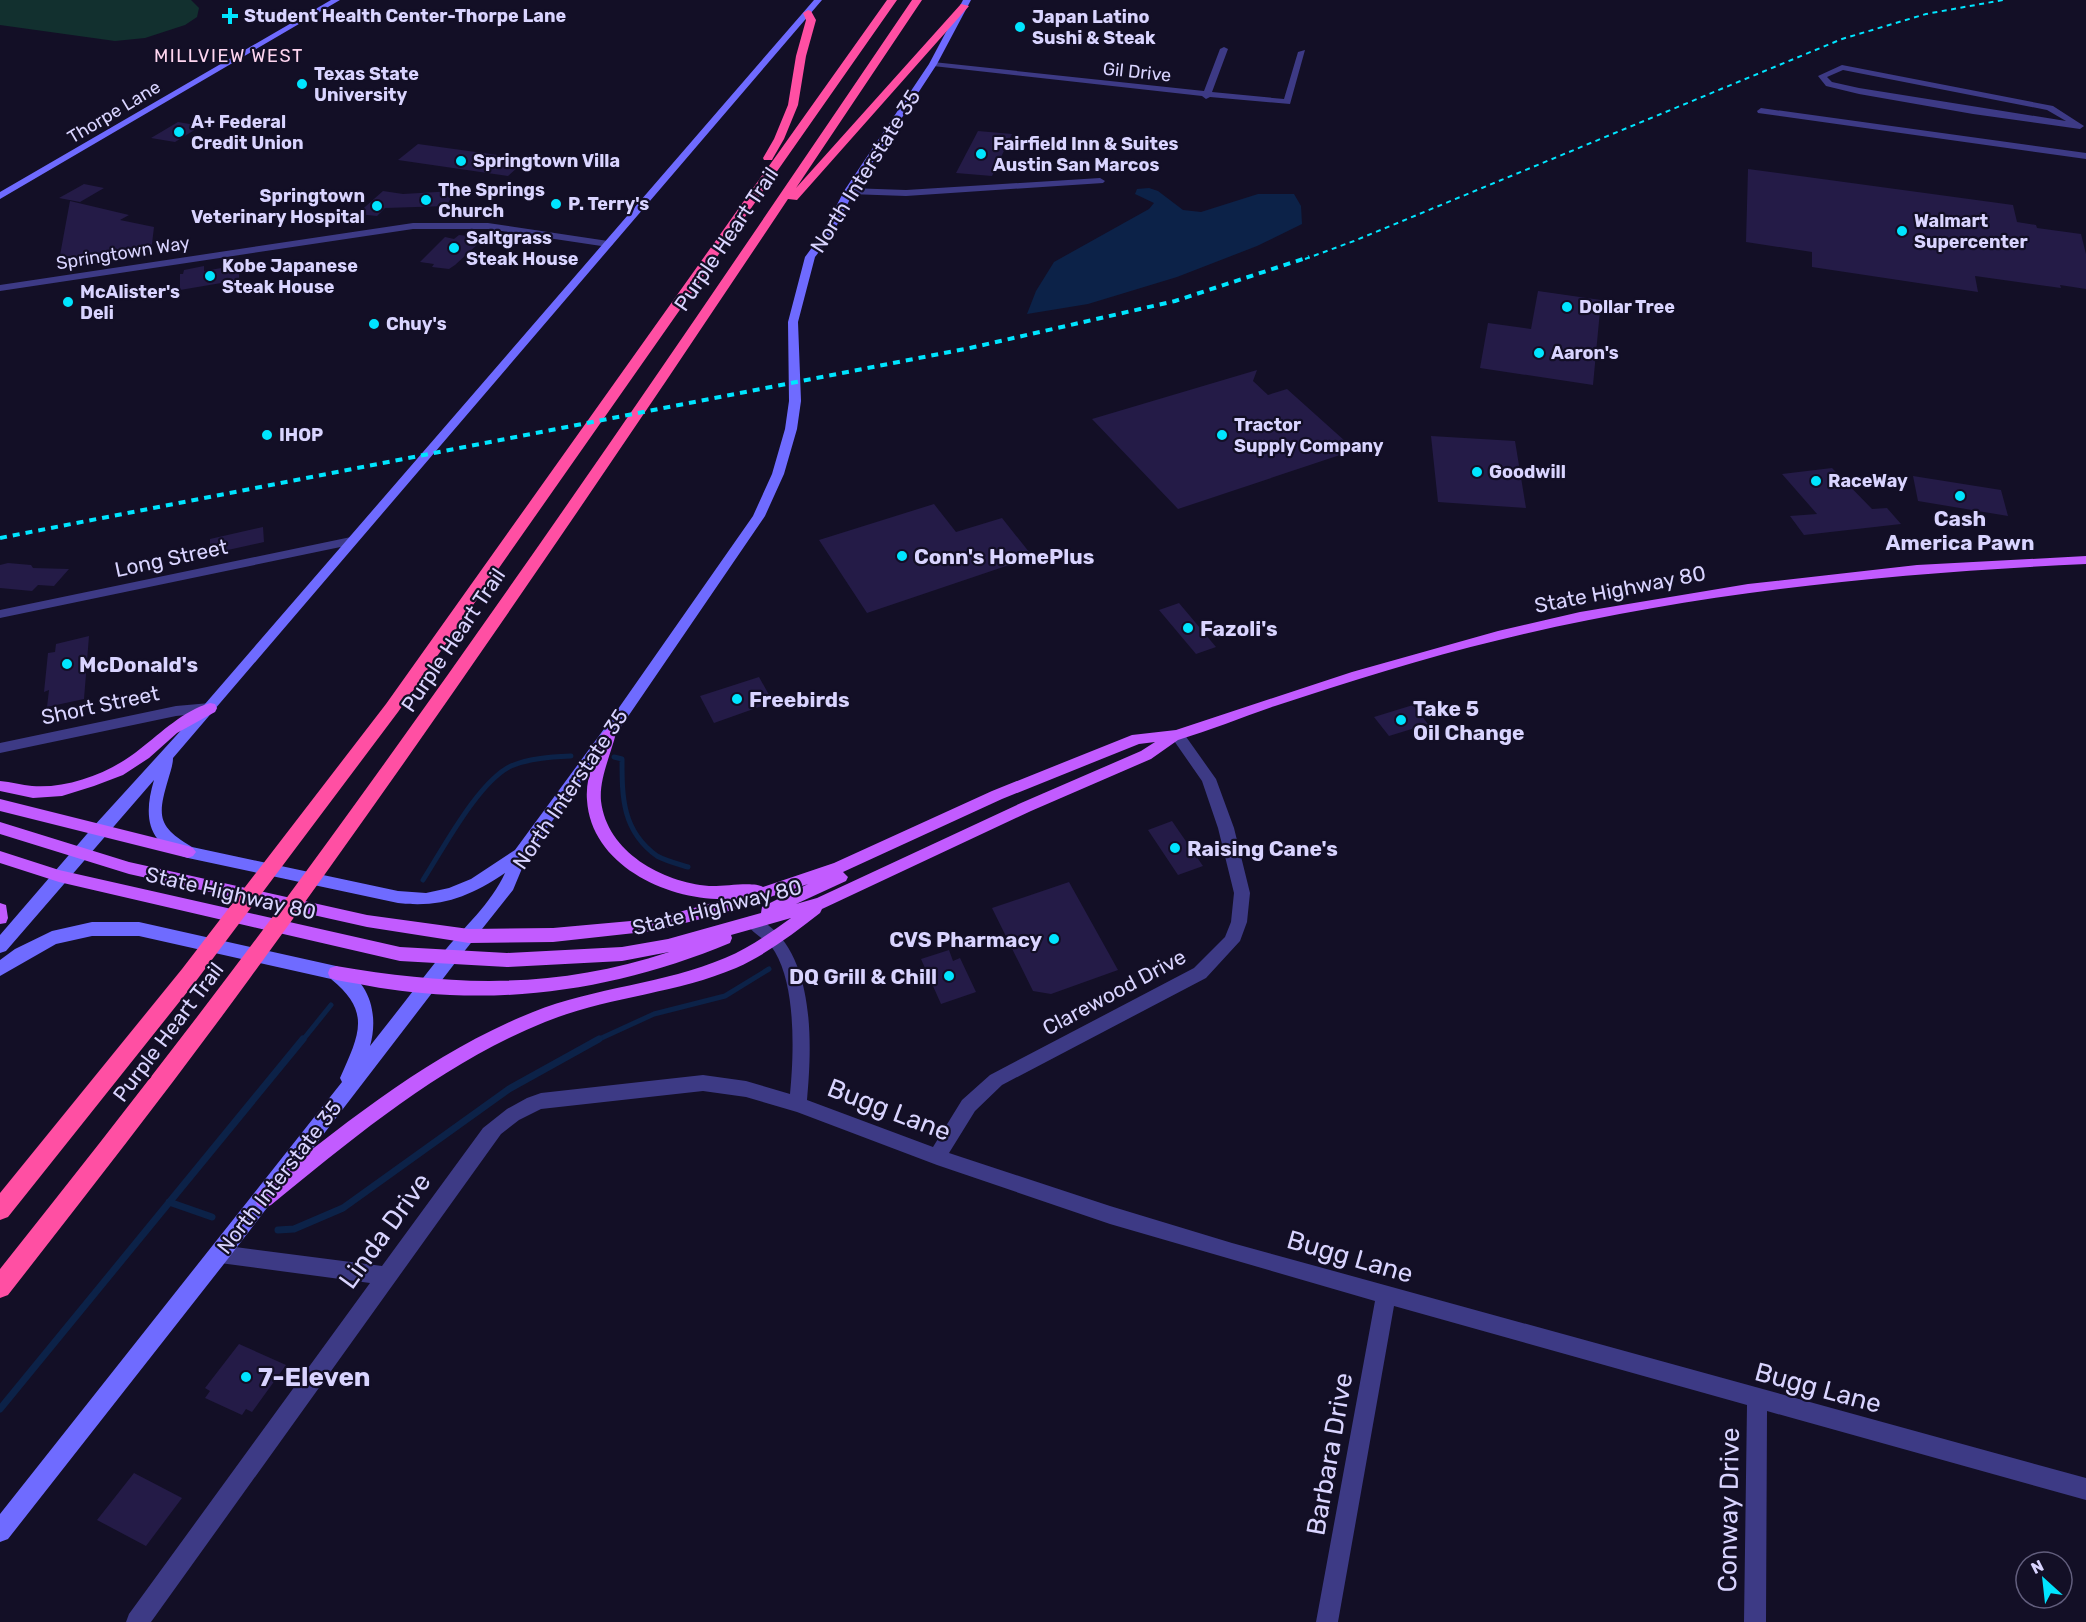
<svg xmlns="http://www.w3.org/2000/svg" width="2086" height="1622" viewBox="0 0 2086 1622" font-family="Rubik,sans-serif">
<rect width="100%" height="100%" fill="#130f26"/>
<path fill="#12302f" d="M0,0H191L199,8L197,17L185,25L145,38L115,41L0,25Z"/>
<path fill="#0c2248" d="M1149,188L1158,191L1183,210L1201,212L1258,194H1294L1301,206L1302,224L1257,246L1177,277L1088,304L1027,314L1036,291L1054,262L1149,209L1154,203L1135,194L1137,189Z"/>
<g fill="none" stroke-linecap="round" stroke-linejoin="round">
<path stroke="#0c2248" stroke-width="5" d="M614,757L622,759C622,797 622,831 657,856C666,861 678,864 688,867
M423,880C443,849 478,782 511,766C530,758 551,757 571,756
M302,1041L331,1005
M595,1041L654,1014L725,996L769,969"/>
<path stroke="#0c2248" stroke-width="7" d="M169,1202L212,1217
M278,1230L294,1229L343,1208L509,1089L599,1039
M0,1409L303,1039"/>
</g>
<path fill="#241b47" d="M178,122L201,126L175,142L151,138Z
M978,131L1012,134L992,176L956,173Z
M418,144L527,159L508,176L398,160Z
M1748,169L2013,205L2017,222L2036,225L2037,228L2081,234L2086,254V289L2060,285L2061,288L1975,276L1978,292L1812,267V252L1746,242Z
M84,184L104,188L80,202L59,198Z
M383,191L403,194L454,191L447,206L385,208L377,216L357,214Z
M70,201L129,215L120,220L154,227L151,252L58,266Z
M459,235L479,237L474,242L479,243L455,265L449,269L432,267L434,264L420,262L445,237L454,239Z
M239,265V280L180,290V274H183L184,270L204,266V271Z
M1538,291L1601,300L1593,385L1480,368L1488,323L1531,329Z
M1257,370L1253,381L1268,395L1287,389L1355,450L1178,509L1092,419Z
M1431,436L1515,441L1526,508L1438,502Z
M1832,468L1872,509L1887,508L1901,524L1804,535L1790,516L1817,514L1782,474Z
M1913,476L2001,490L2008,516L1918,501Z
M934,504L956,532L1002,518L1033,557L867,613L819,540Z
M263,527L264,542L210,554V539Z
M8,563L31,565L33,568L69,569L54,586L38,585L32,591L0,588V565Z
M1179,603L1216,647L1196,654L1159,610Z
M89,636L84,699L47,707L49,690L44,692L48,653L55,652L56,644Z
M759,677L773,702L714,723L700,696Z
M1413,705L1428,724L1389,736L1374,717Z
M1172,821L1203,866L1178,875L1148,830Z
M1069,882L1118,970L1051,994L1033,991L992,908Z
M949,950L953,961L960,958L976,992L941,1004L921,959Z
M239,1344L286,1365L252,1412L246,1409L242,1415L205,1398L210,1391L205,1388Z
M134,1473L182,1498L146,1546L97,1520Z"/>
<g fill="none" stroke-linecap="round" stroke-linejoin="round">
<path fill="#3d3a85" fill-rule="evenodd" d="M1224,47L1228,49L1212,92L1284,99L1298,52L1305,50L1290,104L1210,97L1206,99L1202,96L933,66L929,64L933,62L1204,91L1220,49Z
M1842,65L2053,106L2084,126L2080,129L1973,114L1859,94L1826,86L1818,76ZM1843,70L2047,110L2066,121L1859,88L1832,82L1827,77Z
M1761,108L2086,153V159L1758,113L1757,111Z
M1100,178L1105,181L1103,183L906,196L849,194L844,191L849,188L906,190Z
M413,223H488L608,241L613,244L608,247L488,229H413L0,291V285Z
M351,537L357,541L355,544L0,618V610Z
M210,703L215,704L217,708L215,712L176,716L0,753V743L176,706Z
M1177,730L1182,731L1216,779L1234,828L1250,893L1247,922L1240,941L1206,978L1002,1085L975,1111L949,1153L1110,1206L1232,1243L2086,1478V1500L1767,1411L1766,1622H1744L1747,1405L1394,1306L1338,1622H1316L1375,1301L1110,1224L937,1165L797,1112L746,1097L703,1091L541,1109L519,1120L501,1134L151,1622H126L129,1614L370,1283L220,1263L213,1260L210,1254L213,1248L220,1245L382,1266L483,1128L507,1109L527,1098L541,1093L703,1075L746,1081L790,1094C794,1054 796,987 775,952C768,939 752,935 746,922L748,917C758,914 761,919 768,925C815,961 812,1046 807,1100L933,1147L962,1100L990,1075L1194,968L1225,937L1231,922L1234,893L1218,828L1202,781L1170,735Z"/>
<path fill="#6f6bff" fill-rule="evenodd" d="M331,0H340L0,199V192Z
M814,0H822L173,758C173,765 170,773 168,780C157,817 158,827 192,847L398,891L426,893L449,888L471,879L515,850L604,729L753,516L772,474L785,429L789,401L788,322L805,257L822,234L844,191L929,64L963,0H971L937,64L854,191L832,235L815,257L798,322L801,401L797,429L784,474L765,516L614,737L528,854L513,890L455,963L227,1260L8,1539L0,1542V1514L342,1082L340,1078C359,1035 372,1012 331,979L139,936H92L56,944L0,976V960L15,949L52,931L92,922H139L336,966C370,978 379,1015 370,1046C394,1016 418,984 442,954C463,928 491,904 505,873C469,897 441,908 398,903L188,858C147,845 143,817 154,780L6,951L0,953V935L93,827L205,704Z"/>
<path fill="#c25bff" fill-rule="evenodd" d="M2086,556V564C1888,573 1692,593 1499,640C1423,658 1349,682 1275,706C1243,717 1211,730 1178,740L1151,759L1031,811L822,909L820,913C793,934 767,954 736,968C675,994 606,997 545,1022C441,1064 356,1136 271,1205L264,1208L257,1205L255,1199L257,1193C344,1124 430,1053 533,1012C595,987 664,984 725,958C749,948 770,933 791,918L731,935L732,938L730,943C631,984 529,1003 422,993C393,991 365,985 336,980L330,978L328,973L330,968L336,966C453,986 554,990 669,952L622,961L507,967L400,961L59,882L0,863V851L59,870L400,947L507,953L622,947L668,939L761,913L762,907L808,884L717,915L653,931L553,942L469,943L367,927L129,874L0,834V822L129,862L367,915L469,929L553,928L653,919L727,899C669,901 591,866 587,800C585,778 596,754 602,733L609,728L616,733C611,754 599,779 601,801C607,852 662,882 709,886C723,887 753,881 763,887L834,863L992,791L1132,735L1176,730L1352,672L1498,631L1580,612L1748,584L1917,565ZM1155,742L1141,751L1021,803L817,898L796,904L846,881L848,877L843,872L1002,799L1139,744Z
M210,703L215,704L217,708L215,712L177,733L149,758L123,775L94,786L62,796L33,798L0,791V781C11,782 22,785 32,786C69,789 112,772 140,749C162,732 183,711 210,703Z
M0,799L188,846L193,848L196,852L193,856L188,858L0,811Z
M0,903L6,905L8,918L6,923L0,924Z"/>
<path fill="#ff4fa3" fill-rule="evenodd" d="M887,0H897L398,712L196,981L8,1217L0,1220V1193L182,969L386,704Z
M912,0H922L796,188L961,4L969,6L797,200L788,199C613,461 436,723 250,978C172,1085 90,1190 8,1295L0,1298V1269C121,1117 240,964 353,807C545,542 728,271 912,0Z
M808,10L811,11L816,20L806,56L798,105L784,139L773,158L772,160H764L763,158L774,139L788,105L796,56L806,20L803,13Z"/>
<path stroke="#00e5ff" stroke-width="2" stroke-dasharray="5 4.5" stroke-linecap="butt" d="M1305,259L1354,241L1842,39L1926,14L2003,0"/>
<path stroke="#00e5ff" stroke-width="4" stroke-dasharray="7 6" stroke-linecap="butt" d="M0,538L970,348L1175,301L1309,257"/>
</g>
<g fill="#00e5ff" stroke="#130f26" stroke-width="2">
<path d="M227 7h6v6h6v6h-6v6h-6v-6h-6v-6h6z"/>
<circle cx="1020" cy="27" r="6"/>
<circle cx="302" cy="84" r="6"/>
<circle cx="179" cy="132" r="6"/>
<circle cx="981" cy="154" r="6"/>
<circle cx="461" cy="161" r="6"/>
<circle cx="426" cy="200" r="6"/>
<circle cx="556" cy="204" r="6"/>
<circle cx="377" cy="206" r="6"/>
<circle cx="1902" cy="231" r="6"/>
<circle cx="454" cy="248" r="6"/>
<circle cx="210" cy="276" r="6"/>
<circle cx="68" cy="302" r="6"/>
<circle cx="1567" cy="307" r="6"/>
<circle cx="374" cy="324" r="6"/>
<circle cx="1539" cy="353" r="6"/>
<circle cx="267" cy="435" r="6"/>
<circle cx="1222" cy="435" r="6"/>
<circle cx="1477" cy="472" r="6"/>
<circle cx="1816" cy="481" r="6"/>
<circle cx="1960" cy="496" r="6"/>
<circle cx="902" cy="556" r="6"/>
<circle cx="1188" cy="628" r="6"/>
<circle cx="67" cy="664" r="6"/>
<circle cx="737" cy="699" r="6"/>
<circle cx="1401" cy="720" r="6"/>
<circle cx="1175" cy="848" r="6"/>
<circle cx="1054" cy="939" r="6"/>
<circle cx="949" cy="976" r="6"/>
<circle cx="246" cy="1377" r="6"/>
</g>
<g text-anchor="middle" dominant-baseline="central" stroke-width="4.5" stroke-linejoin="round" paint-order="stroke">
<g font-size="18" font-weight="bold" fill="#d9d4ff" stroke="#130f26" text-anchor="start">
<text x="244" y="16">Student Health Center-Thorpe Lane</text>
<text x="1032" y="17">Japan Latino<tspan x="1032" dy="21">Sushi &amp; Steak</tspan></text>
<text x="314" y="74">Texas State<tspan x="314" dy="21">University</tspan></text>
<text x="191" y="122">A+ Federal<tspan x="191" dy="21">Credit Union</tspan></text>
<text x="993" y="144">Fairfield Inn &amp; Suites<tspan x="993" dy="21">Austin San Marcos</tspan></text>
<text x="473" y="161">Springtown Villa</text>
<text x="438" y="190">The Springs<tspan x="438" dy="21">Church</tspan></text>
<text x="365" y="196" text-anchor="end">Springtown<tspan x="365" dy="21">Veterinary Hospital</tspan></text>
<text x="568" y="204">P. Terry's</text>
<text x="1914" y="221">Walmart<tspan x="1914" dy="21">Supercenter</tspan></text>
<text x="466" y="238">Saltgrass<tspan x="466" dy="21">Steak House</tspan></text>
<text x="222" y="266">Kobe Japanese<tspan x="222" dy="21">Steak House</tspan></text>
<text x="80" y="292">McAlister's<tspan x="80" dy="21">Deli</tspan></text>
<text x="1579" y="307">Dollar Tree</text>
<text x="386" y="324">Chuy's</text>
<text x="1551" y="353">Aaron's</text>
<text x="1234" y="425">Tractor<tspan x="1234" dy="21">Supply Company</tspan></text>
<text x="279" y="435">IHOP</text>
<text x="1489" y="472">Goodwill</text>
<text x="1828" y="481">RaceWay</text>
</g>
<g font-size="18" letter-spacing="1.5" fill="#ffd6f0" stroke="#130f26">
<text x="229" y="56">MILLVIEW WEST</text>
</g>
<g font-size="18" fill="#d9d4ff" stroke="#130f26">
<text transform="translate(1137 72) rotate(6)">Gil Drive</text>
<text transform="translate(114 112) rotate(-31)">Thorpe Lane</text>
<text transform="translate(123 253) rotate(-9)">Springtown Way</text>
</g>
<g font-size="21" fill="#d9d4ff" stroke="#130f26">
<text transform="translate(865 171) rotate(-58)">North Interstate 35</text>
<text transform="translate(726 239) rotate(-56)">Purple Heart Trail</text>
<text transform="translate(171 558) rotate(-12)">Long Street</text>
<text transform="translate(1620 589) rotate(-11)">State Highway 80</text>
<text transform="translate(453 640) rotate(-56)">Purple Heart Trail</text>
<text transform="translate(100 705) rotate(-12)">Short Street</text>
<text transform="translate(570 789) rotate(-56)">North Interstate 35</text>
<text transform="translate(231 893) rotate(13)">State Highway 80</text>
<text transform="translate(717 907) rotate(-14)">State Highway 80</text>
<text transform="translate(1114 992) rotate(-28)">Clarewood Drive</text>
<text transform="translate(168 1032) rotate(-53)">Purple Heart Trail</text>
<text transform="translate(279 1177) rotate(-52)">North Interstate 35</text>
</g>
<g font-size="21" font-weight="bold" fill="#d9d4ff" stroke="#130f26" text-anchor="start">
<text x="1960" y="518" text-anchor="middle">Cash<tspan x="1960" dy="24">America Pawn</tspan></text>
<text x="914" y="556">Conn's HomePlus</text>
<text x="1200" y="628">Fazoli's</text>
<text x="79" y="664">McDonald's</text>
<text x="749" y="699">Freebirds</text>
<text x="1413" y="708">Take 5<tspan x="1413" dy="24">Oil Change</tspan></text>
<text x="1187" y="848">Raising Cane's</text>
<text x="1042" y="939" text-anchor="end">CVS Pharmacy</text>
<text x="937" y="976" text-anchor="end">DQ Grill &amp; Chill</text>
</g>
<g font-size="26" fill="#d9d4ff" stroke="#130f26">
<text transform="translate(889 1110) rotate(21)">Bugg Lane</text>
<text transform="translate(385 1231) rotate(-54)">Linda Drive</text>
<text transform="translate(1350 1257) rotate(16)">Bugg Lane</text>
<text transform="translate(1818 1388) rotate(15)">Bugg Lane</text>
<text transform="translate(1330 1454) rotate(-80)">Barbara Drive</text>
<text transform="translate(1729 1510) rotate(-89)">Conway Drive</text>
</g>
<g font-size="26" font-weight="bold" fill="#d9d4ff" stroke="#130f26" text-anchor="start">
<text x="258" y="1377">7-Eleven</text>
</g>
</g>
<g transform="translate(2044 1580) rotate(333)"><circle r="28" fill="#130f26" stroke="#625e7d" stroke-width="1.5"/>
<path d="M0-4.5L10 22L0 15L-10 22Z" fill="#00e5ff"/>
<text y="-9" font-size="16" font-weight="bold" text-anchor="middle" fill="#d9d4ff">N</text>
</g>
</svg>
